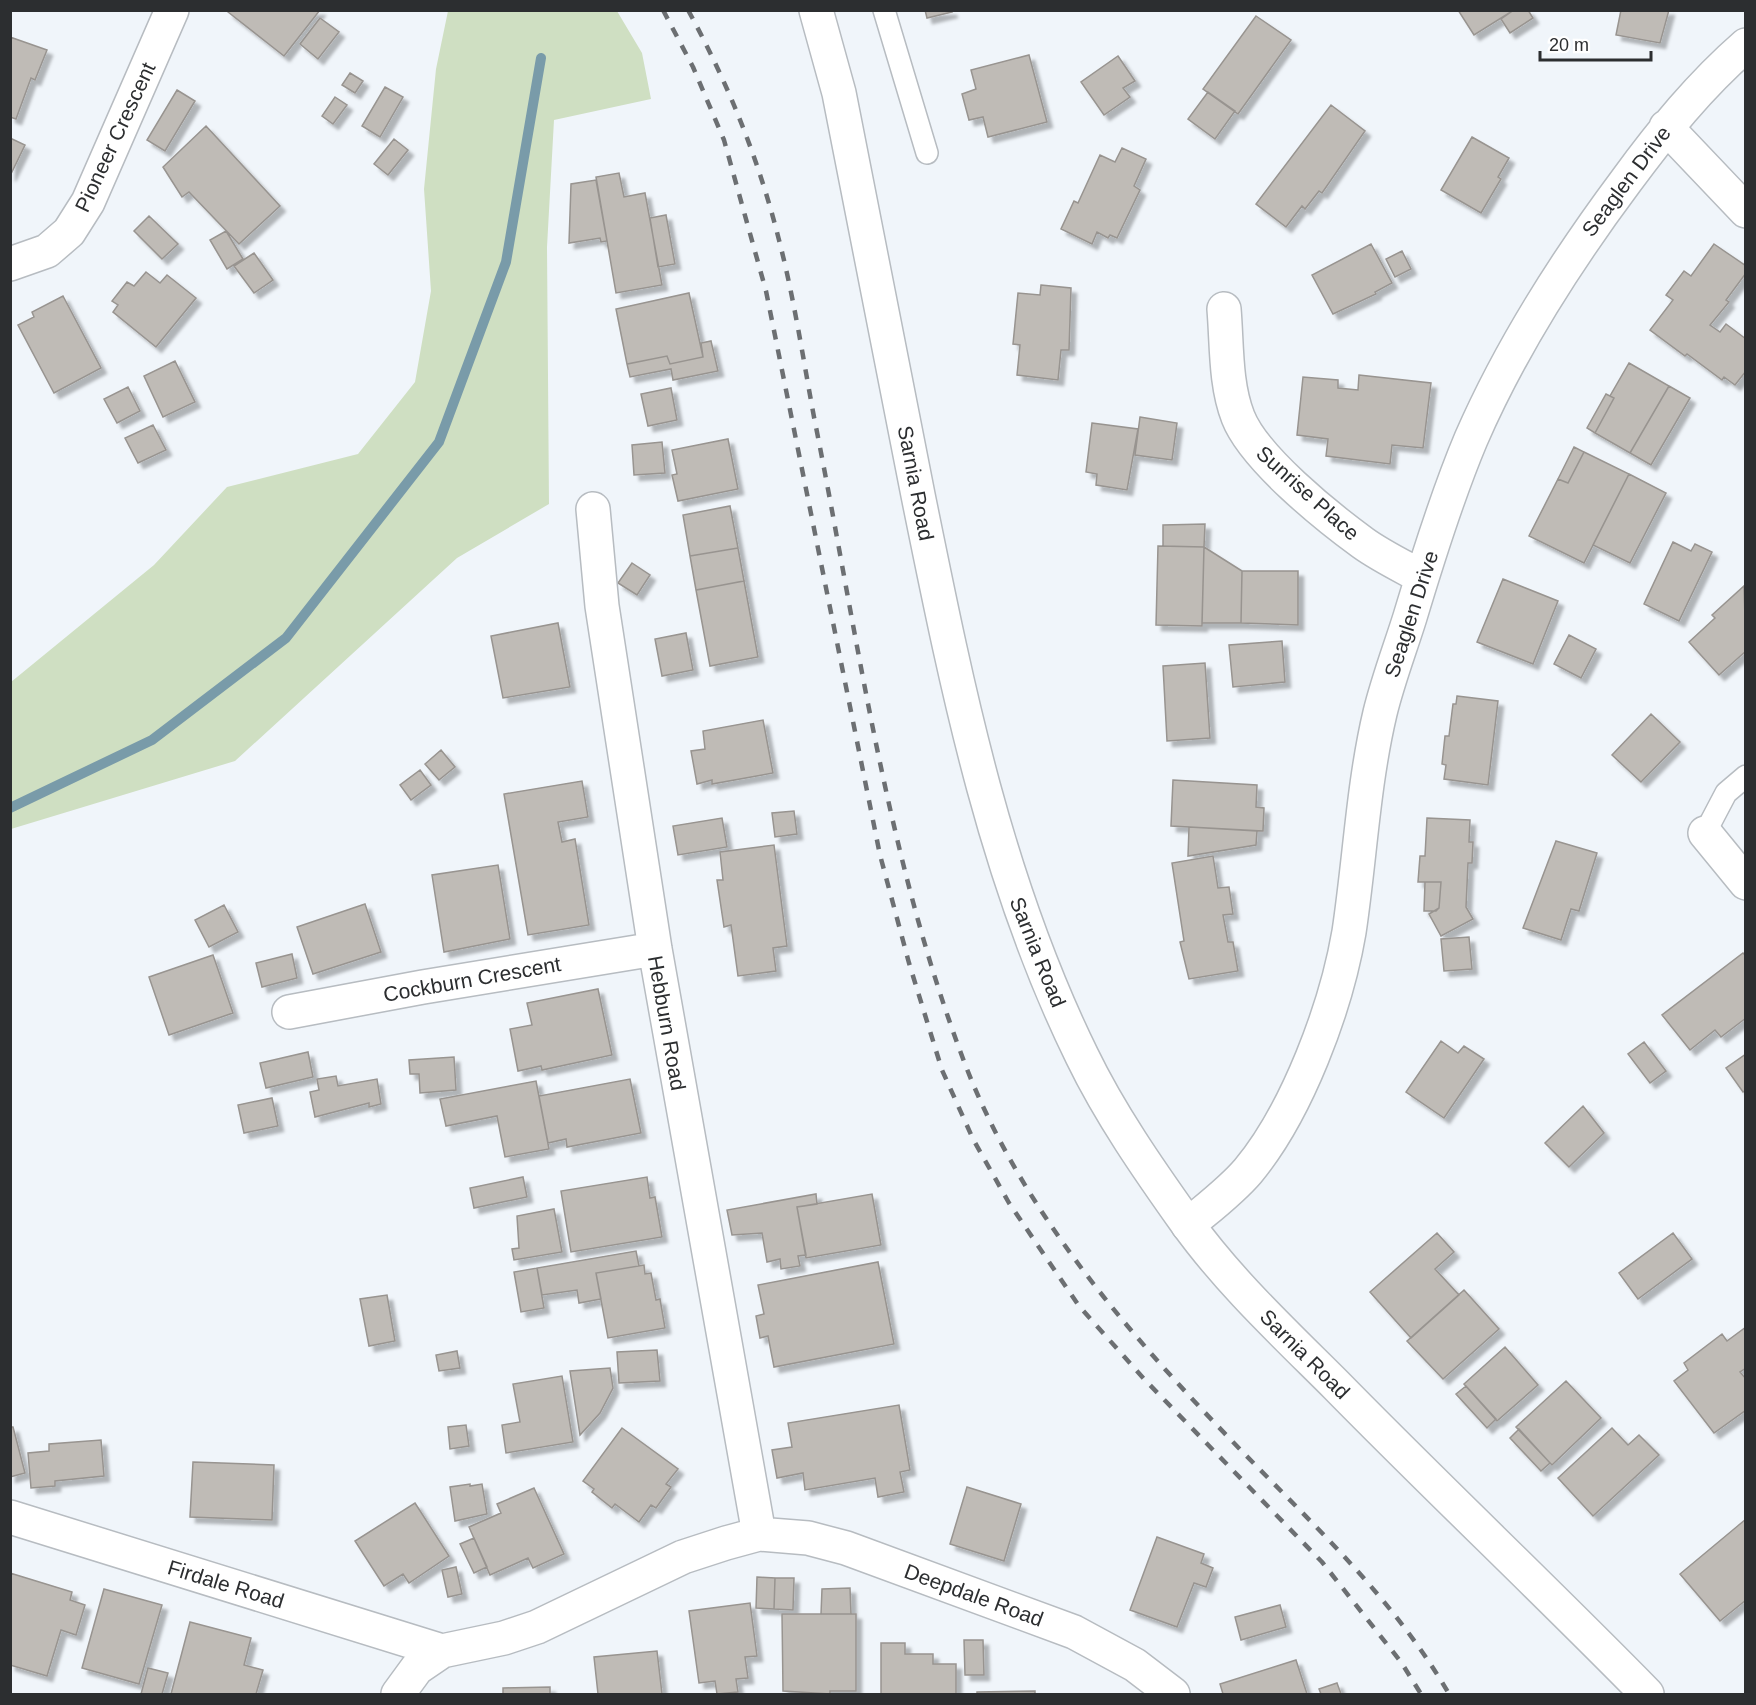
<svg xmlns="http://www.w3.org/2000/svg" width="1756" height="1705" viewBox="0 0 1756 1705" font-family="Helvetica,sans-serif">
<defs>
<filter id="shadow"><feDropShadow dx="5.5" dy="5.5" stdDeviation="1.5" flood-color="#0004"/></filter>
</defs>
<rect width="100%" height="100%" fill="#f0f5fa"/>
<path fill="#cfdfc2" d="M448,11H617L642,53L651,99L554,120L547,247L549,504L457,558L235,761L11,829V682L154,565L227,487L358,454L415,382L431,291L424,189L436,69Z"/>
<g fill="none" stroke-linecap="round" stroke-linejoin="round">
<path stroke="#799ba9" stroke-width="10" d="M10,808L152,740L286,638L439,442L506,262L541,58"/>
</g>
<path fill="#bfbbb6" stroke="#989490" stroke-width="1.5" filter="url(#shadow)" d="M230,10H320L284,56L228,12Z
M925,10H951L952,12L927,18Z
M1458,10H1514L1474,35Z
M1514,10H1528L1533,18L1510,33L1501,19Z
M1621,10H1669L1660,43L1616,35Z
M1256,16L1291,40L1238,114L1203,89Z
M320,18L339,32L318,59L300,44Z
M10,37L47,50L35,80L31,78L16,119L10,117Z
M1029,55L1047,122L988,137L983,117L969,120L962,94L976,89L971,70Z
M1118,56L1135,81L1123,88L1130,97L1104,115L1081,82Z
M350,73L363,81L355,93L342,85Z
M385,87L403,97L380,137L362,126Z
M177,90L195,101L165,151L147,140Z
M1208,92L1235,111L1215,139L1188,119Z
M335,97L347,105L333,124L322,116Z
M1331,105L1365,131L1322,193L1319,191L1305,209L1302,206L1286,227L1256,204Z
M206,126L280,206L239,244L189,192L182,197L163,167Z
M1472,137L1509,158L1498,177L1501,179L1481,213L1441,190Z
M10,138L25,145L10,176Z
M394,139L408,150L388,175L374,164Z
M1122,148L1146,159L1134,186L1140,190L1117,238L1110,235L1108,238L1097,232L1092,244L1061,229L1074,201L1078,203L1100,155L1115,162Z
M619,173L624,197L645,193L662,285L616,293L596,177Z
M596,180L607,241L601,242L600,238L569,243L571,184Z
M666,215L675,264L658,267L650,218Z
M149,216L178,244L162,259L134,231Z
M226,231L243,259L227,269L210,240Z
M1371,244L1392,283L1375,292L1376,294L1333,314L1312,275Z
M1714,244L1746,266V273L1726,300L1729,302L1710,325L1720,332L1726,324L1746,339V371L1735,385L1724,377L1722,380L1687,354L1685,356L1650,330L1673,300L1666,295L1684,271L1691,276Z
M1402,251L1411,269L1395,277L1386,259Z
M254,253L273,280L254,293L234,266Z
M146,272L160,283L167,275L196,298L156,347L113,312L118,305L112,301L127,282L134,286Z
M1041,285L1071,288L1069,350H1061L1058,380L1017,375L1020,345L1013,344L1018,293L1040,295Z
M689,293L703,357L670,364L667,356L627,364L616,309Z
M63,296L101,368L54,393L18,325L34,317L32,312Z
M711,341L718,371L673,380L671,369L630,377L627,364L667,356L670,364L703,357L701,343Z
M175,361L195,402L163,417L144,376Z
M1629,363L1669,386L1630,453L1595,433L1614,398L1610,396Z
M1359,375L1431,383L1423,448L1392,445L1390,464L1326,456L1328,439L1297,435L1303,377L1338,380V388L1358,390Z
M1669,386L1690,398L1651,465L1630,453Z
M128,387L140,411L117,423L104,399Z
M671,388L677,420L648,426L641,394Z
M1606,394L1614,398L1595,433L1587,428Z
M1140,417L1177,423L1172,460L1135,455Z
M1092,423L1138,429L1127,490L1096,485L1097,474L1086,472Z
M153,425L166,450L138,463L125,438Z
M728,439L738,489L678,501L672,475L677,474L672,450Z
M662,442L665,473L634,475L632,445Z
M1574,447L1584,452L1568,483L1558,479Z
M1584,452L1629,474L1584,563L1529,536L1558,479L1568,483Z
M1629,474L1666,493L1630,563L1593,545Z
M730,506L738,548L690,556L683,515Z
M1205,524L1204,547L1163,546V525Z
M1673,542L1691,551L1695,544L1712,552L1679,621L1644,604Z
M1158,546L1204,547L1202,626L1156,625Z
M1204,547L1242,571L1241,623H1202Z
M738,548L744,581L696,590L690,556Z
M632,563L650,575L637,595L618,583Z
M1242,571H1298V625L1241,623Z
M1503,579L1558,601L1533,664L1477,642Z
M744,581L758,657L710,666L696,590Z
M1744,586L1746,651L1719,675L1689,642L1715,618L1712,615Z
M558,623L570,687L503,698L491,636Z
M686,633L693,670L662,676L655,639Z
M1569,635L1596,649L1581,678L1554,664Z
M1282,641L1285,682L1233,687L1229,645Z
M1205,663L1210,738L1167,741L1163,666Z
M1457,696L1498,701L1488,785L1444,779L1446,765L1442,764L1445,736H1449L1453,704H1456Z
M1651,714L1680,742L1641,782L1612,755Z
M763,720L773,773L712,784V780L697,784L691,751L705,749L703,731Z
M441,750L455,767L439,780L425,764Z
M420,770L431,785L411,800L400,785Z
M1173,780L1257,785L1256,807L1264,808L1263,831L1171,826Z
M582,781L588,817L558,822L562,842L575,839L589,925L528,935L504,794Z
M794,811L797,834L775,837L772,813Z
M722,818L727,847L678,855L673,826Z
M1427,818L1470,820L1469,842H1473L1472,863H1468L1466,907L1473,919L1441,936L1429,914L1439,908L1441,882H1418L1420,856H1425Z
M1189,827L1257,831L1256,845L1188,856Z
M1556,841L1597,853L1579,911L1571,909L1561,940L1523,928Z
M774,845L787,946L773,948L776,971L738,976L731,925L724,927L717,880H723L720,852Z
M1213,856L1218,888L1229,887L1233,914L1223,915L1228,942H1233L1238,971L1189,979L1180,942L1184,941L1172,863Z
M498,865L510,939L444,952L432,875Z
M1425,882H1441L1439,908L1436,911H1424Z
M365,904L381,952L313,974L297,927Z
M224,905L238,932L209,947L195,920Z
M1469,937L1472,969L1444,971L1441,939Z
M1743,953L1746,956V1018L1721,1037L1715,1030L1690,1050L1662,1015Z
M292,954L297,978L262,987L256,963Z
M213,955L233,1013L169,1035L149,977Z
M598,989L612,1055L542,1070L541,1066L518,1071L510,1029L532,1025L527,1003Z
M1441,1041L1458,1053L1464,1046L1484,1059L1444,1118L1406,1092Z
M1644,1042L1666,1071L1650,1083L1628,1054Z
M308,1052L313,1077L266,1088L260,1063Z
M1746,1054V1090L1743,1092L1726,1068Z
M454,1057L456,1090L420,1093L419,1074H410L409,1060Z
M336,1076L338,1086L377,1079L381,1104L369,1107V1103L315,1117L310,1092L319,1090L317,1079Z
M630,1079L641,1133L567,1147L566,1139L548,1143L539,1096Z
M536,1081L549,1149L505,1157L497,1116L446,1126L440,1099Z
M272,1098L278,1126L244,1133L238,1105Z
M1583,1106L1604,1133L1569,1167L1545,1143Z
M523,1177L527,1197L474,1208L470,1188Z
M647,1177L650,1198L655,1197L662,1237L571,1252L561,1191Z
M816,1194L817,1204L797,1207L806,1255L798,1256L800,1266L781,1269L780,1259L767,1262L762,1233L732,1235L727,1210Z
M872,1194L881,1245L806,1258L797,1207Z
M554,1209L562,1252L514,1260L512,1249L519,1248L517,1216Z
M1437,1233L1454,1252L1435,1269L1459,1295L1411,1338L1370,1292Z
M1673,1233L1692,1259L1638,1299L1619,1273Z
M636,1251L639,1266L596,1273L601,1299L579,1303L577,1290L542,1295L537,1268Z
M878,1262L894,1344L774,1367L768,1336L760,1338L756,1316L764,1314L758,1285Z
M644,1265L645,1274L651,1273L656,1300L660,1299L665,1328L608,1338L596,1273Z
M537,1268L544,1308L521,1312L514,1272Z
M1464,1290L1499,1329L1443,1379L1407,1341Z
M387,1295L395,1341L369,1346L360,1299Z
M1746,1327V1368L1740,1372L1746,1379V1410L1714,1433L1674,1381L1688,1370L1684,1363L1722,1334L1727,1341Z
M1505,1347L1538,1385L1497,1421L1464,1384Z
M657,1350L660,1381L619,1383L617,1352Z
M457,1351L460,1368L439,1371L436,1355Z
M610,1368L613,1388L600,1413L580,1435L570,1371Z
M562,1376L573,1442L506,1453L502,1425L520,1422L513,1384Z
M1566,1381L1601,1418L1552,1465L1516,1427Z
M1466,1386L1496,1419L1487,1428L1456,1394Z
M899,1405L910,1470L900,1472L904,1492L878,1497L875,1478L805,1490L803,1473L777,1478L772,1450L792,1447L788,1423Z
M466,1425L469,1446L450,1449L448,1427Z
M10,1427H13L25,1473L10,1477Z
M622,1428L678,1469L666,1484L671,1487L656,1508L651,1505L639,1522L615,1504L612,1508L592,1492L594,1489L583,1481Z
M1612,1428L1628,1445L1639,1435L1659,1455L1593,1516L1558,1478Z
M1519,1429L1550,1463L1541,1471L1510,1438Z
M101,1440L104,1476L55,1481V1486L31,1488L28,1453L49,1451V1444Z
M193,1462L274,1465L272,1520L190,1517Z
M470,1484V1486L482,1484L487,1514L455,1521L450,1487Z
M967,1487L1021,1504L1004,1561L950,1544Z
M534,1488L564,1554L533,1568L528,1558L490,1575L469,1527L501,1513L497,1504Z
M415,1503L449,1556L409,1583L403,1574L384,1586L355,1541Z
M1746,1519V1600L1720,1621L1680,1574Z
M1157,1537L1204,1554L1201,1563L1213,1568L1206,1587L1194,1583L1177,1627L1130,1610Z
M474,1538L487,1567L474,1573L460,1544Z
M456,1567L462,1594L448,1597L442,1570Z
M10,1573L72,1592L70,1600L85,1605L76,1635L61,1630L47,1676L10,1665Z
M757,1577L775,1578L774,1609L756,1608Z
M775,1578H794L793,1610L774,1609Z
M850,1588L851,1614H821L822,1589Z
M104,1589L162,1605L139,1684L82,1668Z
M750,1603L757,1656L745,1657L748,1678L736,1679L738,1692L717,1694L715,1681L699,1683L689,1611Z
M1280,1605L1286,1627L1241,1640L1235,1617Z
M782,1614H856V1691H830V1694L783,1691Z
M190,1622L251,1638L244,1665L263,1670L256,1694H171Z
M964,1640H983L984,1675H965Z
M881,1643H905V1654H933V1664H956V1694H881Z
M657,1651L662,1694H598L594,1657Z
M1296,1660L1307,1694H1223L1220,1684Z
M148,1668L168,1673L162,1694H141Z
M1337,1683L1341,1694H1321L1319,1689Z
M550,1687V1694H503V1688Z
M1035,1691V1694H977V1692Z"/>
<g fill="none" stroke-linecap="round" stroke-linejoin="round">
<g stroke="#b7bcc1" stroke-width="24">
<path id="service" d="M884,10L927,153
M1705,833L1726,793L1746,776"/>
</g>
<g stroke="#b7bcc1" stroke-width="36">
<path id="minor" d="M1666,127L1746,211
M10,264L47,251L69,232L88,202L172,10
M1224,309C1227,344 1225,384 1238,417C1254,458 1326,516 1363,543C1381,556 1402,566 1422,577
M593,509L602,606L655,949L759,1534
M1705,833L1746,883
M289,1012L423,987L655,949
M1188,1225C1208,1208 1231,1191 1248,1171C1297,1112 1336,1008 1349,932C1360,859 1363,785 1380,713C1388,680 1400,649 1410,617C1428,557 1447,496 1471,439C1511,347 1567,260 1626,181C1662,132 1700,85 1746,45
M10,1517L442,1651
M398,1694L417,1668L442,1651L504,1638L537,1627L683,1557L726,1543L759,1534L808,1538L846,1548L1074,1632L1135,1665L1173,1694"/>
</g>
<g stroke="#b7bcc1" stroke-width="36">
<path id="secondary" d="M816,10L839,93C865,227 892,361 918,495C957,687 995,879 1082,1056C1110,1114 1149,1170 1186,1222C1229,1282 1285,1334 1337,1386C1439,1490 1545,1590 1647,1694"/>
</g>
<use href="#service" stroke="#fff" stroke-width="21"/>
<use href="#minor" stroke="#fff" stroke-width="33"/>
<use href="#secondary" stroke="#fff" stroke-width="33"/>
<path stroke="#6c6f72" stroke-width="4.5" stroke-dasharray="10 10" stroke-linecap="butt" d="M663,10L693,67L724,140L766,291L880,855L909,963L942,1070L973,1139L1009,1203L1079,1306L1145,1380L1322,1562L1401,1662L1421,1694
M688,10C728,83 759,160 779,240C794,298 803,358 814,417C857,631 885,851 962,1056C1017,1205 1124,1329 1233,1442C1310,1522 1393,1597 1449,1694"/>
</g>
<g text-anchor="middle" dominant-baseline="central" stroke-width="5" stroke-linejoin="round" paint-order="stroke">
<g font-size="21" fill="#2c2e30" stroke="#fff">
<text transform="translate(115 137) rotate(-65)">Pioneer Crescent</text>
<text transform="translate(1626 181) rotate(-53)">Seaglen Drive</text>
<text transform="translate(916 483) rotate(79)">Sarnia Road</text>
<text transform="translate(1308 493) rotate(42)">Sunrise Place</text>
<text transform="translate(1411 614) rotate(-72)">Seaglen Drive</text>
<text transform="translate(1038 952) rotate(68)">Sarnia Road</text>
<text transform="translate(472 979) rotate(-10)">Cockburn Crescent</text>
<text transform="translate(667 1023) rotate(80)">Hebburn Road</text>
<text transform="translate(1305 1354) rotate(45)">Sarnia Road</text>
<text transform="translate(226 1584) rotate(17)">Firdale Road</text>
<text transform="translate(974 1595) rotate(20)">Deepdale Road</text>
</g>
</g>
<rect width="1756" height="1705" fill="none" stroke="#2c2e30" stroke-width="24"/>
<path d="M1540 51v9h111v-9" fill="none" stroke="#2c2e30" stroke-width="3"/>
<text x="1549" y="51" font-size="18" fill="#2c2e30" stroke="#ffffff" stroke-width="4.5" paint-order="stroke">20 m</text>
</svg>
